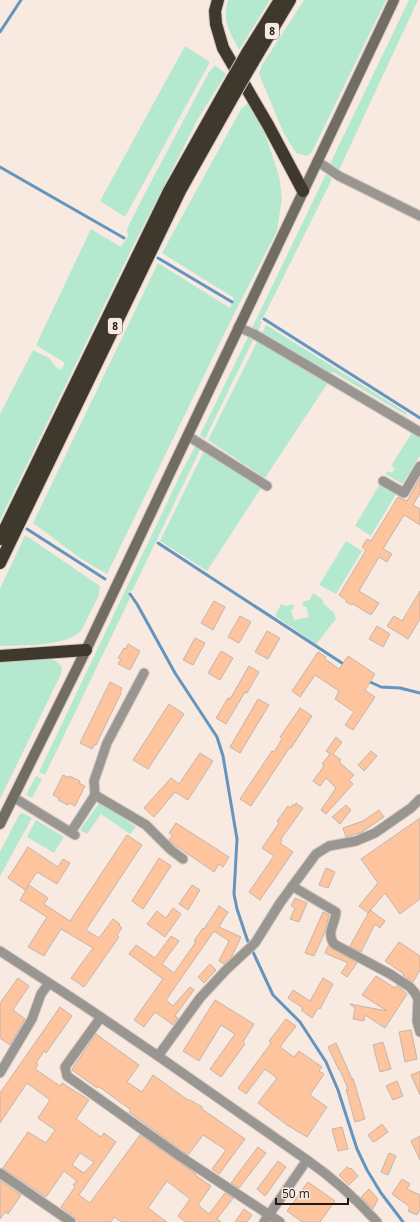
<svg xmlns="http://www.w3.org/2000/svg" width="420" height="1222" viewBox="0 0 420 1222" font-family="'Open Sans',sans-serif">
<rect width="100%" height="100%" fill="#f8eae1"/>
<path fill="#b4e9cf" d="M228,0H270L239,50C229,30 222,22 228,0Z
M304,0H386L312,152L307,156L296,153L284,134L259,74L262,65Z
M409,0H418L339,170L330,164Z
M185,46L210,62L125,217L100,201Z
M215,65L226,74L199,117L133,246L0,520V414L33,350L49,358L57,368L61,370L65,363L36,345L91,229L121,247L128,237L127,229L144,195L209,72Z
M248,103L265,133L279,176L282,198L277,231L235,312L107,574L80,558L33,523L158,263L230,308L234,298L162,253L241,109Z
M326,174L332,179L264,316L260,321L262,322L258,331L252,328Z
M266,325L407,413L406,415L333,372L331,374L262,333Z
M251,336L254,338L205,439L200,435L248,337Z
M258,340L329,381L265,478L208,440Z
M413,431L420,435V456L402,484L386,474L388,471L392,473L395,468L391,466Z
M197,446L201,448L133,589L132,591H130L129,595L130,598L45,775L39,772L183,469L195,447Z
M204,451L261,488L207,571L160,541Z
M381,482L397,492L371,536L355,526Z
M25,535L100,586L99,595L81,631C65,647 22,645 0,646V589Z
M346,541L362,551L336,594L319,585Z
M313,593L322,599L324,604L334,613L336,619L316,644L275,616L281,604L286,606L293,604L294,609L291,610L294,620L309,617L306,606L304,607L302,602L310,600Z
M46,658C53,659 58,661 62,667L61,674L0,799V662Z
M36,776L42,779L32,798L26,795Z
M100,802L136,827L130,834L101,814L87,834L80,830Z
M22,813L32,818L0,876V852L19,815Z
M36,820L64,837L54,853L27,837Z"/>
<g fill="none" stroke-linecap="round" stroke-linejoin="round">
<path stroke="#6395bf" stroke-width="3" d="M0,32L21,0
M0,167L124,238
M158,258L232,302
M264,319L420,418
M27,529L105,579
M158,543L345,665
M130,594L137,604L175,673L217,737L223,756L237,839L234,894L237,909L247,939L273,995L300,1022L326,1062L338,1090L357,1149L367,1170L381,1193L403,1222
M368,681L381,687L400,688L420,693"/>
</g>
<path fill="#fdc49e" stroke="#c3b6ad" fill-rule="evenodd" d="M420,478V493L413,505L420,509V525L404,515L383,549L392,554L387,562L379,557L359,591L379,603L371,615L353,604L352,605L346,602V600L339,595L366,550L362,547L367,539L371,541L398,497L407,501Z
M420,591V619L408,639L387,626L394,616L402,621Z
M214,601L225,607L213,630L201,623Z
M240,616L251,622L239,643L228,637Z
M377,626L390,634L383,647L369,639Z
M267,631L280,638L268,659L255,652Z
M195,638L205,643L193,665L183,660Z
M128,644L140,651L130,670L118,664L121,659L118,658L124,648L126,649Z
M221,651L233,658L220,680L208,673Z
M318,652L326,657L325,659L339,669L348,656L375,674L365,690L375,697L353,730L345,725L354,712L335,699L339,691L315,675L300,697L292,691Z
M249,666L259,672L247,693L245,692L226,724L216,718L228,698L230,699Z
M110,682L122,688L120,693H121L96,745L95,744L92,749L80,743Z
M258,699L269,705L240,753L230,747Z
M169,704L184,714L148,769L133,760Z
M300,708L312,716L291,748L290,747L251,806L240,799L272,751L274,752L282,739L280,737Z
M336,737L342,742L333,754L341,760L339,762L354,775L349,780L353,784L326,814L321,810L336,788L326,778L320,786L313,781L324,766L322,764L330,754L326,751Z
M371,751L377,756L364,771L358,765Z
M200,753L213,761L188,800L175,792L154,817L144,808L171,778L179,784Z
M63,775L69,778V776L80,781L79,783L85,786L75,806L69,803L68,805L58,800L59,798L53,795Z
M296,803L303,808L281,839L282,840L280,843L293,852L260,900L249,892L274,856L262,848L279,823L277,821L288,806L291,808L293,804L295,806Z
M346,805L351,810L340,824L332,817Z
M379,810L384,817L362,832L346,837L343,828L363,821Z
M420,818V899L400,914L385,893L368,913L359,906L378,883L361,859Z
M176,823L229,857L223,867L219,864L214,872L175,845L169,840L173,835L169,833Z
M127,835L142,845L86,930L99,938L113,919L120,924L119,925L122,928L117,935L119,937L84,987L71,978L93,948L61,929L44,956L28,947L47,917L20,900L29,885L48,898L44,904L70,921Z
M28,847L58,867L63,859L70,863L57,884L37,872L25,890L8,878Z
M159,858L171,866L143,909L132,901Z
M326,868L335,872L328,888L319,885Z
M192,885L200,890L188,910L179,904Z
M295,898L307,903L299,922L290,919L295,908L291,906Z
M219,906L228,912L219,927L241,937L231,958L224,964L219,961L229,941L214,931L166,1000L173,1006L190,987L194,990L175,1016L178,1018L173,1025L155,1012L144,1027L134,1020L163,979L129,954L136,945L155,958L171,936L179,941L162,964L174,973L196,942L194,941L203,928L204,929Z
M173,908L181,914L165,937L147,924L157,911L166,918Z
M370,910L385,921L380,928L375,924L361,952L350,946Z
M323,912L329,915L325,932L314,956L305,953Z
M399,942L420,956V970L413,982L403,975L404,974L385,961Z
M328,946L357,963L347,977L341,973L348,963L325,953Z
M210,964L216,970L204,983L198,977Z
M376,976L395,988L397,985L407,994L385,1028L365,1015L364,1021L353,1019L355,1008L350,1004L387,1011L362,995Z
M18,978L29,986L13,1010L25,1019L10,1045L0,1038V1003Z
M323,978L333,984L320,1009L318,1008L312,1018L301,1010L303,1008L288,998L293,990L310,1001Z
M215,1000L254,1024L243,1042L245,1044L221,1077L210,1069L235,1034L221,1025L199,1061L183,1051Z
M60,1007L72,1016L46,1053L44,1051L36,1063L38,1064L35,1069L60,1086L62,1083L89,1100L76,1119L101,1137L104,1133L116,1142L79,1195L90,1203L140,1135L196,1174L195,1175L211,1186L198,1205L209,1214L225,1193L233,1198L217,1219L221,1222H185L178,1216L190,1199L167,1181L148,1208L167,1222H121L114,1217L111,1222H79L74,1217L61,1207L75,1187L73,1185L77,1181L64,1171L46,1197L3,1168L28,1132L46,1143L55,1130L38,1118L50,1100L27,1083L0,1123V1093ZM80,1153L94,1162L84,1173L72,1165Z
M286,1019L296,1026L280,1047L294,1057L299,1051L322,1067L319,1071L324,1074L310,1095L327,1107L307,1137L287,1125L258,1103L277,1078L265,1069L246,1094L238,1088L271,1043L269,1041Z
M411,1030L417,1059L405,1062L399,1032Z
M96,1034L139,1065L127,1082L142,1092L153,1075L188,1100H190L202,1107V1109L245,1139L219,1174L212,1169L226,1150L203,1135L188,1155L129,1112L131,1110L98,1086L97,1088L72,1070V1069Z
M383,1042L391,1069L380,1072L373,1045Z
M336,1043L352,1079L353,1078L365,1119L355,1122L346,1089L349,1091L340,1070H339L328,1047Z
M420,1071V1095L411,1075Z
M397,1081L403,1096L393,1100L386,1086Z
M382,1124L388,1132L377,1140L373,1142L368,1135Z
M342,1127L348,1149L338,1151L332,1129Z
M420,1136V1160L411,1141Z
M258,1147L266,1153L239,1188L231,1183Z
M389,1153L396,1156L388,1175L381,1172Z
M278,1161L286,1167L265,1196L257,1189Z
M347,1167L350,1169L351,1168L358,1176L349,1185L339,1175Z
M402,1179L410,1184L407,1189L420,1195V1209L417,1215L408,1211L410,1207L392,1194Z
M0,1180L21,1195L8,1214L5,1212L0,1219Z
M308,1182L335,1201L320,1222H302L287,1211Z
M369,1189L378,1199L373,1209L361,1197Z
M244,1209L252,1215L247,1222H235Z"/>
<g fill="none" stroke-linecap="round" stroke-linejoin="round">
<g stroke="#d1c5bd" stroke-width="11">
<path id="street" d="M317,161L339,176L420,216
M238,327L254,334L420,432
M188,436L267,486
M383,481L404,493L420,466
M95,795L146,825L171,850L183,859
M13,797L75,835
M71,832L95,795L94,781L107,743L144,673
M292,886L336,912C335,925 326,932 334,944L390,974L410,987L415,993L418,999L417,1021L420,1032
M0,951L83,1005L158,1056L307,1160C333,1178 356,1199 377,1222
M101,1017L65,1067L67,1076L181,1157L280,1222
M158,1056L200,998L226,970L255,943L280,903L316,854L329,846L356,841L375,833L411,808L420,799
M0,1073L32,1019L41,994L49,983
M0,1173L71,1222
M264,1222L307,1160"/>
</g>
<g stroke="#d1c5bd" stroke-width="12">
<path id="secondary" d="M0,824L86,650L394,0"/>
</g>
<g stroke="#d1c5bd" stroke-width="14">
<path id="highway" d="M218,0L215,11L216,24L223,48L268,125L303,191
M247,53L280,0
M253,62L290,0
M0,539L168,193L228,86
M0,563L181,189L235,93
M0,656L86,650"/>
</g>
<use href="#street" stroke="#999691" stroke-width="9"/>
<use href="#secondary" stroke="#716d65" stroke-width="10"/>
<use href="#highway" stroke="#3e382d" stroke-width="12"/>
<g stroke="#d1c5bd" stroke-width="14" stroke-linecap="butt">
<path id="highway-bridge" d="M228,86L247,53
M235,93L253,62"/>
</g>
<use href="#highway-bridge" stroke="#3e382d" stroke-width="12"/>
</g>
<g text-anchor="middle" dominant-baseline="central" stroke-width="3" stroke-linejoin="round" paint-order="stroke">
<g fill="#f8eae1" stroke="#605854" stroke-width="1">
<rect x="265" y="23" width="14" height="16" rx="3"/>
<rect x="108" y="318" width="14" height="16" rx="3"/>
</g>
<g font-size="10" font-weight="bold" fill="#1f1a17">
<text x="272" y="31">8</text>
<text x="115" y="326">8</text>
</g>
</g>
<path d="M276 1198v6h72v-6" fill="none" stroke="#1f1a17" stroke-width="2"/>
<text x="282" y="1198" font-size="12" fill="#1f1a17" stroke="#f8eae1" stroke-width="3" paint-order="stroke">50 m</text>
</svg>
